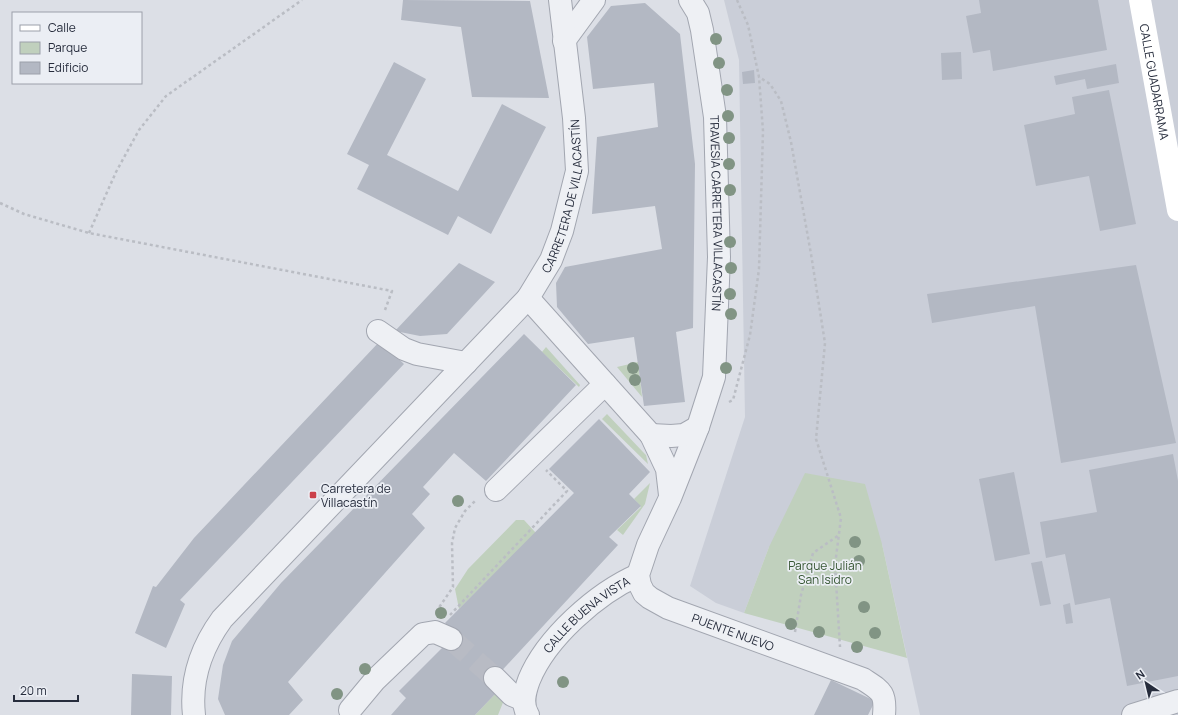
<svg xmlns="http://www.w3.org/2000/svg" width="1178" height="715" viewBox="0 0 1178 715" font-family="Manrope,sans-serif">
<rect width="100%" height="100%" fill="#dcdfe6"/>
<path fill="#caced8" d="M724,0H1178V715H920L882,544L769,547L744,613L716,603L690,586L745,417L739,60Z"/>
<path fill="#c0d0bd" d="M546,347L580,385L579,387L542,352Z
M638,362L642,397L617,367Z
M607,414L643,452L646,455L648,464L602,419Z
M805,473L865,484L882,544L907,658L744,613L769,547Z
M650,483L645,504L623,535L617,530L641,507L634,499Z
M516,520H524L536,533L459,609L455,589L468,569Z
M498,691L504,700L498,715H475Z"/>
<path fill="#b3b8c3" d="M403,0L530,1L549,98L472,97L461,27L401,20Z
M979,0H1098L1107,50L993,71L990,50L973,53L966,16L981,13Z
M645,3L680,34L695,164L693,328L676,332L685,402L644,406L634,337L588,344L557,307L556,283L565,267L662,249L655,206L592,214L597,137L658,127L654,83L593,89L587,37L611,6Z
M961,52L962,79L942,80L941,53Z
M394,62L426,79L387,155L458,191L502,104L546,127L491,234L458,216L448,235L357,189L369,165L347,154Z
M1116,64L1119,83L1087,89L1085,79L1056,85L1054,76Z
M754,70L755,83L743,84L742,72Z
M1109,90L1136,224L1100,231L1089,176L1036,186L1024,125L1075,114L1072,97Z
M459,263L495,282L447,334L420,336L395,331Z
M1136,265L1176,443L1061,463L1035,306L932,323L927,294Z
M524,334L576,385L486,481L454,453L423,487L430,494L412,514L425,528L288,682L303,700L289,715H225L218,699L223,665L232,641L281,583Z
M380,341L404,364L180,600L185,604L166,648L135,633L153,586L156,587L194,538Z
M599,419L650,472L629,494L641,506L609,537L618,545L495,678L498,691L475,715H391L406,698L399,691L456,634L445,623L574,493L549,469Z
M1173,454L1178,481V676L1127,686L1110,598L1075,605L1065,554L1046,558L1040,522L1097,512L1089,470Z
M1014,472L1030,554L995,561L979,479Z
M1042,561L1051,604L1040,606L1031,563Z
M1070,603L1073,623L1066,624L1063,605Z
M132,674L172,676L171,715H131Z
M831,680L875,701L868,715H814Z"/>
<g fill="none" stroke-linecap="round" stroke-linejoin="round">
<path stroke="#b8bbc4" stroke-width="22" stroke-dasharray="22 11" stroke-linecap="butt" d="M451,639L495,678"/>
<g stroke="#a2a6b0" stroke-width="24">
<g id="minor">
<path id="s1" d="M690,0L698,13L702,30L715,117L719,257L714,377L698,427L670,498L648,545L638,575L640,585L644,593L650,598L668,608L863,679C881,691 886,692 884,715"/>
<path d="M564,41L594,0"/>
<path d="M528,298L651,435L667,469L670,495"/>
<path d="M378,331L404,349L417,354L466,363"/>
<path d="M651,435L671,436L684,435L698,427"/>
<path d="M496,490L605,384"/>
<path d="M495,678L512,695L524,700"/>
<path d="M350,710L375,680L423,634L435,632L451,639"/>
<path id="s2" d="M528,715C521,704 525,691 529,680C546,638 597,593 638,575"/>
<path d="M1133,715L1178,701"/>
</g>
</g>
<g stroke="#a2a6b0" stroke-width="24">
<g id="tertiary">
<path id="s3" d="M194,715C190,679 201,648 222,619L528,298L551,260L562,231L577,171L574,118L560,0"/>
</g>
</g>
<path stroke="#babdc4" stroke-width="2.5" stroke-dasharray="3 3" stroke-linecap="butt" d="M737,0L748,25L759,77L770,84L781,101L791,142L811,254L825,343L816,439L841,518L835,565L840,647
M0,203L24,214L89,233L392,291L385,310
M89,233L116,172L139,130L166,96L302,0
M729,402L733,400L750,335L759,269L763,131L759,77
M436,612L453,587L452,543L455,528L465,511L476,500
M450,615L567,491L546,470
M795,632L801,595L813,553L839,535"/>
<use href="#minor" stroke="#eef0f4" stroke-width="22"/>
<use href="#tertiary" stroke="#eef0f4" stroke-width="22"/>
<path stroke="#fff" stroke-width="22" id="s4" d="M1140,0L1178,210"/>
</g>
<g fill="#819484">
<circle cx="716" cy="39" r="6"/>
<circle cx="719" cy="63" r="6"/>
<circle cx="727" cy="90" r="6"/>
<circle cx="728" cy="116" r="6"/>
<circle cx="729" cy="138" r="6"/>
<circle cx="729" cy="164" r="6"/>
<circle cx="730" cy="190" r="6"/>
<circle cx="730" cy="242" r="6"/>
<circle cx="731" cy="268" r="6"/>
<circle cx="730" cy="294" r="6"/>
<circle cx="731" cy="314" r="6"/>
<circle cx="633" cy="368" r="6"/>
<circle cx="726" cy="368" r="6"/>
<circle cx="635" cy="380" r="6"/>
<circle cx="458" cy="501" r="6"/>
<circle cx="855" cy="542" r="6"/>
<circle cx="859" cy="561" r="6"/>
<circle cx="864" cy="607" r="6"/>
<circle cx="441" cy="613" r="6"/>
<circle cx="791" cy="624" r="6"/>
<circle cx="819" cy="632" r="6"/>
<circle cx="875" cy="633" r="6"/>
<circle cx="857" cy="647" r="6"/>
<circle cx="365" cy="669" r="6"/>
<circle cx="563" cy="682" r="6"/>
<circle cx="337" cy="694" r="6"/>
</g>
<rect fill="#cb414a" stroke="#ebeef4" stroke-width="1.5" x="309" y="491" width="8" height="8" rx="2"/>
<g text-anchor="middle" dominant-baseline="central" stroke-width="3.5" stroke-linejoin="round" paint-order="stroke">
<g font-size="12" fill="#262c3c" stroke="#ebeef4">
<text stroke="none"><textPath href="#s4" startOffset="83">CALLE GUADARRAMA</textPath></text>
<text stroke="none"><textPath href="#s3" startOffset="656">CARRETERA DE VILLACASTÍN</textPath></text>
<text stroke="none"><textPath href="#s1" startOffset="217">TRAVESÍA CARRETERA VILLACASTÍN</textPath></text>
<text stroke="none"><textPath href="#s2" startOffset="125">CALLE BUENA VISTA</textPath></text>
<text stroke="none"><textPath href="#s1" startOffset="710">PUENTE NUEVO</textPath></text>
</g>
<g font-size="12" fill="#262c3c" stroke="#ebeef4" text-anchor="start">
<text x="321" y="488">Carretera de<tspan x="321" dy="14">Villacastín</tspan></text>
</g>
<g font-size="12" fill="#375734" stroke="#ebeef4">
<text x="825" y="565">Parque Julián<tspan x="825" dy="14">San Isidro</tspan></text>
</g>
</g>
<rect x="12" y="12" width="130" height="72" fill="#ebeef4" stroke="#9ca0aa"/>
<rect x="20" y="25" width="20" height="6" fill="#ffffff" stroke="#9ca0aa"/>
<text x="48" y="32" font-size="12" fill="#262c3c">Calle</text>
<rect x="20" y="42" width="20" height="12" fill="#c0d0bd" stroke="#9ca0aa"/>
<text x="48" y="52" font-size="12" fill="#262c3c">Parque</text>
<rect x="20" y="62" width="20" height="12" fill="#b3b8c3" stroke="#9ca0aa"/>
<text x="48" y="72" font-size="12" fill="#262c3c">Edificio</text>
<g transform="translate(1146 683) rotate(325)" stroke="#ebeef4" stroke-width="3" paint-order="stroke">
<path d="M0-3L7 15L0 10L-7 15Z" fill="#262c3c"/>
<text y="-6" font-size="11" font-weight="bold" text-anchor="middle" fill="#262c3c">N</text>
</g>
<path d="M14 695v6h64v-6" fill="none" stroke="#262c3c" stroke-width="2"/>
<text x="20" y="695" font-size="12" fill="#262c3c" stroke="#ebeef4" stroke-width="3" paint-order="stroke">20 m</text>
</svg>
